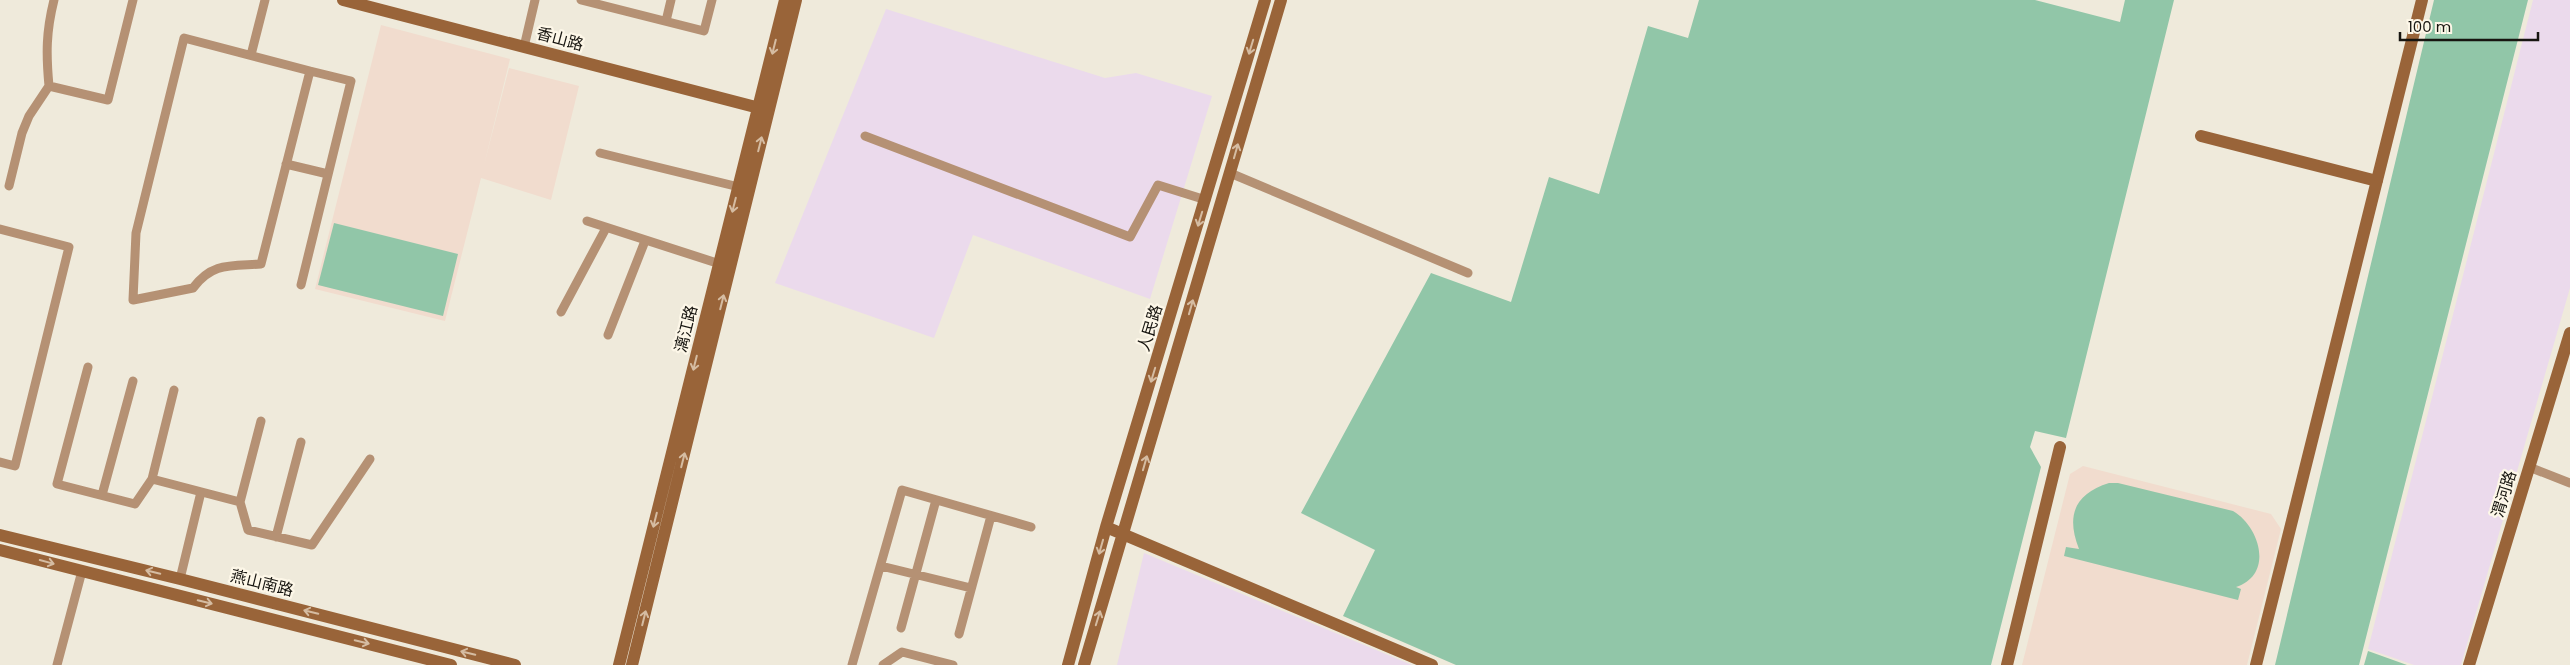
<svg xmlns="http://www.w3.org/2000/svg" width="2570" height="665" viewBox="0 0 2570 665" font-family="Poppins,'Noto Sans SC',sans-serif">
<rect width="100%" height="100%" fill="#efeadb"/>
<path fill="#ebdaec" d="M2533,0H2570V288L2461,665H2414L2368,649Z
M886,9L1105,78L1136,73L1212,96L1150,299L973,235L934,338L775,283Z
M1144,553L1302,619L1412,665H1117Z"/>
<path fill="#f1dcce" d="M381,25L510,59L484,165L509,68L579,86L551,200L481,178L445,321L315,289Z
M2083,466L2271,514L2281,529L2247,665H2022L2070,474Z"/>
<path fill="#91c6a8" d="M1699,0H2035L2120,22L2125,0H2174L2066,438L2035,431L2030,447L2041,467L1991,665H1456L1343,616L1375,550L1301,513L1431,273L1511,302L1549,177L1599,194L1648,26L1688,38Z
M2434,0H2528L2359,665H2275Z
M334,223L458,254L443,316L318,285Z
M2109,483H2118L2233,511C2259,526 2275,574 2236,587L2241,589L2238,600L2064,556L2066,547L2079,549C2066,516 2074,494 2109,483Z
M2368,651L2407,665H2364Z"/>
<g fill="none" stroke-linecap="round" stroke-linejoin="round">
<path stroke="#b59174" stroke-width="9" d="M581,0L704,31L712,0
M666,21L671,0
M184,38L310,71L261,264C231,266 212,262 193,288L133,300L136,233Z
M524,47L535,0
M251,55L265,0
M49,86C46,54 46,32 54,0
M865,136L1130,237L1158,185L1206,200
M600,153L739,187
M286,164L328,174
M1230,173L1468,273
M9,186L22,133L29,116L49,86L108,100L133,0
M587,221L723,265
M0,229L69,247L15,466L0,462
M301,285L351,81L310,71
M561,312L606,228
M608,335L645,241
M88,367L57,484L135,504L152,479L240,502L248,530L312,545L370,459
M2529,467L2570,483
M152,479L174,390
M102,495L133,381
M240,502L261,421
M276,537L301,442
M881,566L971,588
M180,579L201,492
M901,628L936,500
M959,634L991,516
M57,665L82,571
M852,665L902,490L1031,527
M883,665L902,652L953,665"/>
<path stroke="#996439" stroke-width="12" d="M343,0L767,110
M2201,136L2377,181
M1106,527L1432,665
M0,535L180,579L515,665
M0,550L451,665
M619,665L785,0
M632,665L796,0
M1068,665L1106,527L1265,0
M1084,665L1281,0
M2007,665L2060,447
M2256,665L2422,0
M2469,665L2570,333"/>
</g>
<defs><path id="oneway-shaft" d="M-6 0H5M1.5-3L5.5 0L1.5 3" fill="none" stroke-width="1.6" stroke-linecap="round" stroke-linejoin="round" transform="scale(1.25)"/></defs>
<g stroke="#d5bca2">
<use href="#oneway-shaft" transform="translate(774 47) rotate(104)"/>
<use href="#oneway-shaft" transform="translate(1251 47) rotate(107)"/>
<use href="#oneway-shaft" transform="translate(760 144) rotate(-76)"/>
<use href="#oneway-shaft" transform="translate(1236 151) rotate(-74)"/>
<use href="#oneway-shaft" transform="translate(734 205) rotate(104)"/>
<use href="#oneway-shaft" transform="translate(1200 219) rotate(107)"/>
<use href="#oneway-shaft" transform="translate(722 302) rotate(-76)"/>
<use href="#oneway-shaft" transform="translate(1191 307) rotate(-74)"/>
<use href="#oneway-shaft" transform="translate(695 363) rotate(104)"/>
<use href="#oneway-shaft" transform="translate(1153 375) rotate(107)"/>
<use href="#oneway-shaft" transform="translate(683 460) rotate(-76)"/>
<use href="#oneway-shaft" transform="translate(1145 463) rotate(-74)"/>
<use href="#oneway-shaft" transform="translate(655 520) rotate(104)"/>
<use href="#oneway-shaft" transform="translate(1101 547) rotate(106)"/>
<use href="#oneway-shaft" transform="translate(47 562) rotate(15)"/>
<use href="#oneway-shaft" transform="translate(153 572) rotate(-166)"/>
<use href="#oneway-shaft" transform="translate(205 602) rotate(14)"/>
<use href="#oneway-shaft" transform="translate(311 612) rotate(-166)"/>
<use href="#oneway-shaft" transform="translate(644 618) rotate(-76)"/>
<use href="#oneway-shaft" transform="translate(1098 618) rotate(-73)"/>
<use href="#oneway-shaft" transform="translate(362 642) rotate(14)"/>
<use href="#oneway-shaft" transform="translate(468 653) rotate(-166)"/>
</g>
<g text-anchor="middle" dominant-baseline="central" stroke-width="4.5" stroke-linejoin="round" paint-order="stroke">
<g font-size="16" fill="#171510" stroke="#fdf7e8">
<text transform="translate(560 39) rotate(15)">香山路</text>
<text transform="translate(1150 328) rotate(-73)">人民路</text>
<text transform="translate(686 329) rotate(-76)">漓江路</text>
<text transform="translate(2504 494) rotate(-73)">渭河路</text>
<text transform="translate(262 583) rotate(14)">燕山南路</text>
</g>
</g>
<path d="M2400 32v8h138v-8" fill="none" stroke="#171510" stroke-width="2.5"/>
<text x="2408" y="32" font-size="15" fill="#171510" stroke="#fdf7e8" stroke-width="4" paint-order="stroke">100 m</text>
</svg>
